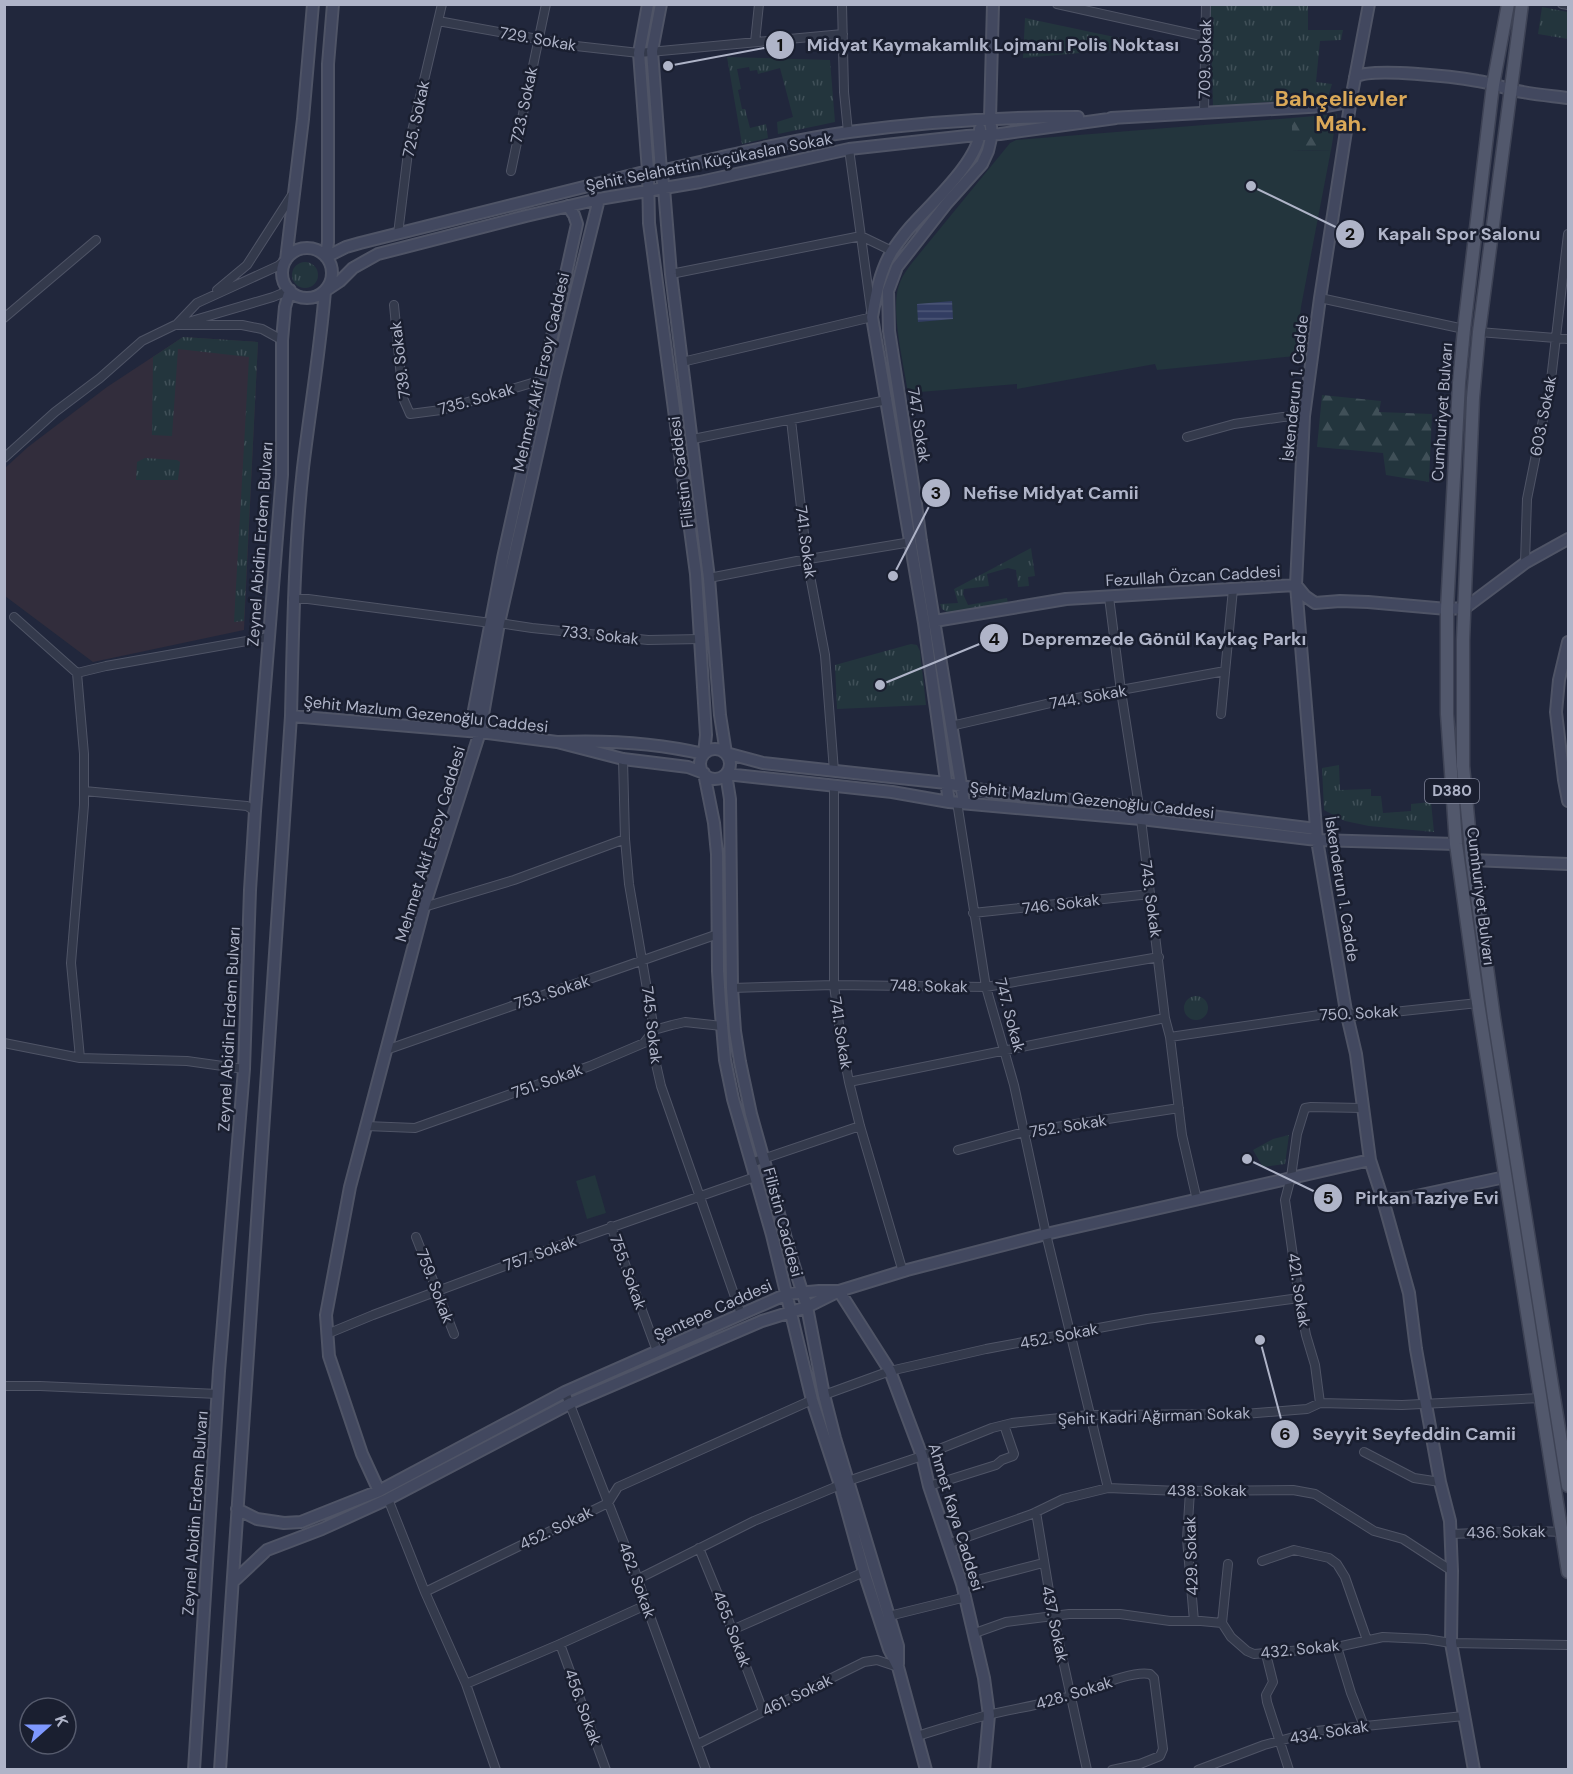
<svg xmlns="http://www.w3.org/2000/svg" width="1573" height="1774" viewBox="0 0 1573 1774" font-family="'DM Sans',sans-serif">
<defs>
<pattern id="grass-tufts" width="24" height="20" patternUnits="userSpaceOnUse" patternTransform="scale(1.5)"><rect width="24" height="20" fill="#23353d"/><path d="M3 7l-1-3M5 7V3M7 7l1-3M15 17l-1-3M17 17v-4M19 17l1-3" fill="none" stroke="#405058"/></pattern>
<pattern id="forest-firs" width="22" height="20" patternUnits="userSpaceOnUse" patternTransform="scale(1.5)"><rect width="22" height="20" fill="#23353d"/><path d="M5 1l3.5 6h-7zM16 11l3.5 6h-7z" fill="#405058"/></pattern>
<pattern id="water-rules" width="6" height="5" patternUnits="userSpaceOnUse" patternTransform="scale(1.5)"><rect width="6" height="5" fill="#323d62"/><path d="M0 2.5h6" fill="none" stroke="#4d5777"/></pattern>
</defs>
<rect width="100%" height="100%" fill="#21273c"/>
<path fill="#322d3c" d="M183,337L258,342L244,630L93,662L5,596V468L28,447L107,387Z"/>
<path fill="url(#grass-tufts)" d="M1210,5H1308V30H1343L1341,40L1320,41L1316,82L1332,84L1328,97L1213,107Z
M1542,7L1568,12V39L1538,34Z
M1025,18L1138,42L1139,44L1137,48L1023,58Z
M727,57L830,60L835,122L778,134L777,122L793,117L780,68L758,74L757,70L750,71L749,67L737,69L741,89L738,90L742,109H745L750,128L766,124L768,138L742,144Z
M292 275a13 13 0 1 1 26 0a13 13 0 1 1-26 0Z
M183,337L258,342L244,621L234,622L249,357L178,349L172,436L152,435L153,357Z
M145,458L177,460L180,462L178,480H136L137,462Z
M1031,548L1035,576L1028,577L1029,586L1018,587L1016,570L1008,568L987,574L989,586L964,589L963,594L968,605L1007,598L1008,604L950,614L942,609L940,604L958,603L954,589Z
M911,644L917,645L920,651L926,705L837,709L835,665Z
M1339,765L1340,790L1371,789V796H1381L1383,813L1411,811V804L1431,802L1434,832L1369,826L1345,821L1324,810L1322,768Z
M1184 1008a12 12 0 1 1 24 0a12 12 0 1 1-24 0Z
M1289,1135L1285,1164L1263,1167L1253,1150L1273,1139Z"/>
<path fill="url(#forest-firs)" d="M1337,114L1331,150L1291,151L1292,118Z
M1322,395L1381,401L1379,412L1432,414L1429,482L1386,475L1383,453L1317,447Z"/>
<path fill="#23353d" d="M1292,118V151L1331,150L1301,307L1296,356L1157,370L1155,364L1017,389V384L908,393C904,365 890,310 899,285C903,273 912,263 920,253L1010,143L1016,140Z
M595,1175L606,1213L587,1219L576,1181Z"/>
<path fill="url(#water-rules)" d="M952,301L953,319L918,322L917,304Z"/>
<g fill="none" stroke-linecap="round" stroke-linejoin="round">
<g stroke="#4f5466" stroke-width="10">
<path id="street" d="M842,4L844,92L848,132
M1057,4L1206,37
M1562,4L1568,5
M438,21L576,46L639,53L843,34
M755,42L759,4
M1204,113L1206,4
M511,171L546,4
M398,234L409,144L442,4
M671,274L861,236L892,251
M217,290L247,265L292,195
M1320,298L1464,329
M394,305L403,398L410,414L441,410L542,380
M4,318L96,240
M188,322L273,297L290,290
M176,325L197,303L278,266L286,260
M1479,332L1568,339
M682,362L872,317L849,149
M791,420L807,560L825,655L834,771
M1187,437L1234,424L1283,417L1304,416
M693,439L887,400
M4,458L55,412L100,378L142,341L175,325H242L262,329L282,340
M1525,563L1527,499L1551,380L1568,234
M709,578L797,561L911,542
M1109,597L1121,691L1141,819L1165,1018L1170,1037L1182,1135L1197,1200
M293,599H308L491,623
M14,617L77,673L106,666L269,637
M499,623L532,628L648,640L701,639
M77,673L84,754V805L71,963L80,1058
M1221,714L1233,589
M951,726L1055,702L1225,671
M623,759L625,839L629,884L654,1030L651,1042L661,1086L741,1314
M834,786V985L841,1040L849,1082L860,1126L903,1272
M84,791L247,806L255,811
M957,802L986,987L1014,1085L1046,1234L1108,1488
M424,907L514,880L625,839
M973,913L1150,894
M732,988L834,985L986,987L1159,957
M1170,1037L1346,1011L1356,1016L1478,1003
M4,1043L80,1058L187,1061L244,1069
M386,1050L718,934
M849,1082L1165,1018
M366,1126L415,1128L590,1066L644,1043L654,1030L672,1025L685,1022L722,1026
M958,1150L1024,1132L1179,1108
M751,1163L860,1126
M611,1226L657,1351
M416,1237L454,1334
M327,1334L373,1315L564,1244L755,1177
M4,1386H40L218,1394
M565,1392L638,1579L646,1605L706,1770
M824,1395L890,1371L986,1349L1147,1319L1299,1298
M1320,1403L1315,1365L1306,1335L1299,1298L1285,1200L1291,1177L1297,1134L1305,1108L1311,1107L1362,1108
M1364,1452L1414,1478L1440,1482
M848,1481L922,1456L992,1428L1012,1423L1089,1415L1244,1414L1307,1409L1320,1403L1402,1405L1541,1398
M929,1486L996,1465L1002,1460L1013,1456L1014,1454L1004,1425
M1190,1491L1187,1539L1194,1621
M388,1499L425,1592L466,1684L496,1770
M1036,1512L1053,1615L1087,1770
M1450,1534L1536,1531L1562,1532
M950,1543L1032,1514L1063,1499L1108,1488L1179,1491L1293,1490L1315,1494L1374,1531L1403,1539L1452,1571
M699,1548L726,1614L763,1711
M1262,1561L1294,1550L1329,1558L1337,1564L1345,1577L1367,1640
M638,1579L754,1521L840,1485
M962,1584L1043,1563
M425,1592L608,1503L618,1487L812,1400
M889,1616L966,1597
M1222,1623L1228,1564
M732,1630L864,1572
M975,1633L1006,1622L1069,1614H1120L1170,1621H1201L1222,1623L1231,1637L1247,1651L1254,1654L1337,1647L1383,1637L1426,1639L1451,1643L1568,1645
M560,1644L606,1770
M1337,1647L1351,1693L1364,1726
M1266,1654L1273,1682L1266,1695L1267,1702L1289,1770
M466,1684L560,1644L646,1605
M917,1736C941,1729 964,1721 988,1715C1015,1708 1044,1705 1070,1696C1090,1690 1130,1670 1150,1674L1154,1678L1163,1749L1160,1756L1140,1764L1112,1770
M698,1744L864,1662L877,1660L898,1667
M1198,1770L1264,1745L1316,1731L1464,1716"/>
</g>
<g stroke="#4f5466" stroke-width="14">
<path id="secondary" d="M648,4L639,53L648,171L649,223L696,574L706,735L704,754C657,743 606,740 557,742L623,759L688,767L704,773L714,823L717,854L718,971L720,1003L725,1060L733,1099L772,1235L812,1400L840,1485L864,1572L889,1649L898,1667L926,1770
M661,4L652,51L661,171L664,188L671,274L709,578L720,715L726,753L763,763L946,783L993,792L1139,807L1316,829
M1369,4L1351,99L1320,298L1304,416L1296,585L1317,840L1346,1011L1356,1054L1370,1160L1383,1200L1409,1293L1416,1349L1440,1482L1450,1521L1452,1571L1451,1643L1474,1770
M1355,77C1372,67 1456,77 1478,81C1493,83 1508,90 1523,92C1538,95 1553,96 1568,98
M1111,118L1326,106L1342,103L1351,99
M282 273a25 25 0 1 1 50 0a25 25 0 1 1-50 0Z
M326,257L346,247L360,243L648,171H661C723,157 786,141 849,132C925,122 1001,117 1078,117
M326,257L328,242V64L333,4
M286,260L303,119L313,4
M935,621L1066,599L1296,585L1305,596L1315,603L1340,601L1368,602L1447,609L1465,608L1525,563L1568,539
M1568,642L1559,680L1556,712L1564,780L1568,801
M291,716L480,732L557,742
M470,731L503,558L577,224L574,215L568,206
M700 764a15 15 0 1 1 30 0a15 15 0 1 1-30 0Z
M949,802L924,623L872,317C876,294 880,271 892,251C899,241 907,230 915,222C934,201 981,158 980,129
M964,803L921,541L915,497L889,331L888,291L897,267L947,203L982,164L988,151L992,134L990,119L993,4
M1472,860L1568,864
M1383,1200L1407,1198L1505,1177
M379,1491L362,1454L329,1356L326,1315L350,1187L424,907L480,732L499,623L555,376L599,199
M237,1509L257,1519L284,1523L301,1522L379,1491L565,1392L787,1294L819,1291H839L907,1270L1046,1234L1370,1160
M234,1581L267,1550L322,1529L388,1499L571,1403L762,1321L807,1307L839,1291L890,1371L922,1456L929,1486L962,1584L984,1678L989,1715L984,1770
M898,1664V1646L835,1438L824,1395L807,1307L790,1253L751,1114L740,1062L735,1031L732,988L730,799L726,774L892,792L949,802L1141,819L1317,840L1456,844
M194,1770L219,1371L244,1069L250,890L255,811L282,475V340L285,307L290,290
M220,1770L291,716C293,633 294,550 303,468C310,409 320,351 325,291L340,281L353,268L378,254L526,216L599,199L700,182L849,149L967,136L1000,134L1116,118"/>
</g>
<g stroke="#3e4355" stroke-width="15">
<path id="primary" d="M1508,4L1493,85L1464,329L1459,383L1447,609V714L1456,844L1478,1003L1568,1572
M1522,4L1479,332L1473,398L1463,640V766L1472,860L1494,1018L1568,1486"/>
</g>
<use href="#street" stroke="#343a4c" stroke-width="8"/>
<use href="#secondary" stroke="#42485f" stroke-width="10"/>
<use href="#primary" stroke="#52586c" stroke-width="12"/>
</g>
<g text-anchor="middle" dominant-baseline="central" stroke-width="5" stroke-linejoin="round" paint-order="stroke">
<rect fill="#1a1f30" stroke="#82879a" stroke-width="1.5" x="1425" y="779" width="54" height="24" rx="4.5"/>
<g font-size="15" font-weight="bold" fill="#afb4c8">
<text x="1452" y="791">D380</text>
</g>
<g font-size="16" fill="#afb4c8" stroke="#1a1f30">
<text transform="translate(538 39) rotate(10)">729. Sokak</text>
<text transform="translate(1205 59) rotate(-89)">709. Sokak</text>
<text transform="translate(524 105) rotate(-78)">723. Sokak</text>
<text transform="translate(416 119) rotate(-78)">725. Sokak</text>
<text transform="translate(709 162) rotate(-11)">Şehit Selahattin Küçükaslan Sokak</text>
<text transform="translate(400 360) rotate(-97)">739. Sokak</text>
<text transform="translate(541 372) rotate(-77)">Mehmet Akif Ersoy Caddesi</text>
<text transform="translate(1295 388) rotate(-84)">İskenderun 1. Cadde</text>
<text transform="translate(476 399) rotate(-16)">735. Sokak</text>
<text transform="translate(1442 412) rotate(-86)">Cumhuriyet Bulvarı</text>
<text transform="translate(1543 416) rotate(-79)">603. Sokak</text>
<text transform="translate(919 425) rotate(81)">747. Sokak</text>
<text transform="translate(681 472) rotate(-97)">Filistin Caddesi</text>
<text transform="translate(806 542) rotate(82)">741. Sokak</text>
<text transform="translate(260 544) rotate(-86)">Zeynel Abidin Erdem Bulvarı</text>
<text transform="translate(1193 576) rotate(-3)">Fezullah Özcan Caddesi</text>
<text transform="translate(600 635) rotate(6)">733. Sokak</text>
<text transform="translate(1088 697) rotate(-10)">744. Sokak</text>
<text transform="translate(426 714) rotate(6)">Şehit Mazlum Gezenoğlu Caddesi</text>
<text transform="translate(1092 800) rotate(6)">Şehit Mazlum Gezenoğlu Caddesi</text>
<text transform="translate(430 844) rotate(-73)">Mehmet Akif Ersoy Caddesi</text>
<text transform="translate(1342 889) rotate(81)">İskenderun 1. Cadde</text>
<text transform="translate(1481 896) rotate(83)">Cumhuriyet Bulvarı</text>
<text transform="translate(1151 899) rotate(82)">743. Sokak</text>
<text transform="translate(1061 904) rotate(-7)">746. Sokak</text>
<text transform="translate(929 986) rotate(1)">748. Sokak</text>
<text transform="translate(552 992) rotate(-18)">753. Sokak</text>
<text transform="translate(1359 1013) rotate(-3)">750. Sokak</text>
<text transform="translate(1010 1015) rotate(75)">747. Sokak</text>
<text transform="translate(652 1025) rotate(83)">745. Sokak</text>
<text transform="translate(229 1029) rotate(-87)">Zeynel Abidin Erdem Bulvarı</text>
<text transform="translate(841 1033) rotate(81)">741. Sokak</text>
<text transform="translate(547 1081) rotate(-20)">751. Sokak</text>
<text transform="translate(1068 1126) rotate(-9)">752. Sokak</text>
<text transform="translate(783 1222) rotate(75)">Filistin Caddesi</text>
<text transform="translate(540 1253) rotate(-20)">757. Sokak</text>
<text transform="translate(628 1272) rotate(70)">755. Sokak</text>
<text transform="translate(435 1286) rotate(69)">759. Sokak</text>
<text transform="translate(1299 1290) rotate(81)">421. Sokak</text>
<text transform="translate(713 1310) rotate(-24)">Şentepe Caddesi</text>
<text transform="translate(1059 1336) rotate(-11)">452. Sokak</text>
<text transform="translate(1154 1416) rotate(-2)">Şehit Kadri Ağırman Sokak</text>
<text x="1207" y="1490">438. Sokak</text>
<text transform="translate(195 1513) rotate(-86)">Zeynel Abidin Erdem Bulvarı</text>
<text transform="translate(956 1517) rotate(73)">Ahmet Kaya Caddesi</text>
<text transform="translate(556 1528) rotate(-26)">452. Sokak</text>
<text transform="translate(1506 1532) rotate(-1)">436. Sokak</text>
<text transform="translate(1191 1556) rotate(-92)">429. Sokak</text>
<text transform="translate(637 1580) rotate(70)">462. Sokak</text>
<text transform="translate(1055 1624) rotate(78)">437. Sokak</text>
<text transform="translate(732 1629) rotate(69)">465. Sokak</text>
<text transform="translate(1300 1649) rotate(-6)">432. Sokak</text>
<text transform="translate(1074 1693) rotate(-17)">428. Sokak</text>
<text transform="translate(797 1695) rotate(-26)">461. Sokak</text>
<text transform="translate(583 1707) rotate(70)">456. Sokak</text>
<text transform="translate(1329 1732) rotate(-9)">434. Sokak</text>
</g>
<g font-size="22" font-weight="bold" fill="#daa858" stroke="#1a1f30">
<text x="1341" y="98">Bahçelievler<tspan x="1341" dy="25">Mah.</tspan></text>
</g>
</g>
<path fill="none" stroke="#afb4c8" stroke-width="2" d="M668 66L780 45M1251 186L1350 234M893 576L936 493M880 685L994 638M1247 1159L1328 1198M1260 1340L1285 1434"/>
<g fill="#afb4c8" stroke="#1a1f30" stroke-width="2">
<circle cx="668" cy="66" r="6"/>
<circle cx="1251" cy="186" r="6"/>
<circle cx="893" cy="576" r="6"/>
<circle cx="880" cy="685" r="6"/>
<circle cx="1247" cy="1159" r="6"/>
<circle cx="1260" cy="1340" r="6"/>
<circle cx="780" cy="45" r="15"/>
<circle cx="1350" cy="234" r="15"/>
<circle cx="936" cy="493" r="15"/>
<circle cx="994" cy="638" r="15"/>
<circle cx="1328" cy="1198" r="15"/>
<circle cx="1285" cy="1434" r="15"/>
</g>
<g font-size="18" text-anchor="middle" font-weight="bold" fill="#111">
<text x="780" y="51">1</text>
<text x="1350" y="240">2</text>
<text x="936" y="499">3</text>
<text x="994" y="645">4</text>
<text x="1328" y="1204">5</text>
<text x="1285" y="1440">6</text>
</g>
<g font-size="18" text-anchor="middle" font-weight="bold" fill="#afb4c8" stroke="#1a1f30" stroke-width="5" stroke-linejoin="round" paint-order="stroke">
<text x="993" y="51">Midyat Kaymakamlık Lojmanı Polis Noktası</text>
<text x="1459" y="240">Kapalı Spor Salonu</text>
<text x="1051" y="499">Nefise Midyat Camii</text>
<text x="1164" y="645">Depremzede Gönül Kaykaç Parkı</text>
<text x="1427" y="1204">Pirkan Taziye Evi</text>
<text x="1414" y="1440">Seyyit Seyfeddin Camii</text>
</g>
<rect width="1573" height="1774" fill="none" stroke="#afb4c8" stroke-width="12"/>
<g transform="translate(48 1726) rotate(69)"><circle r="28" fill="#1a1f30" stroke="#565b6d" stroke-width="1.5"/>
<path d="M0-4.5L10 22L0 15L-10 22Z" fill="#7e98fe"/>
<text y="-9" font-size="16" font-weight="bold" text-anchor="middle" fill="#afb4c8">K</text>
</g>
</svg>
